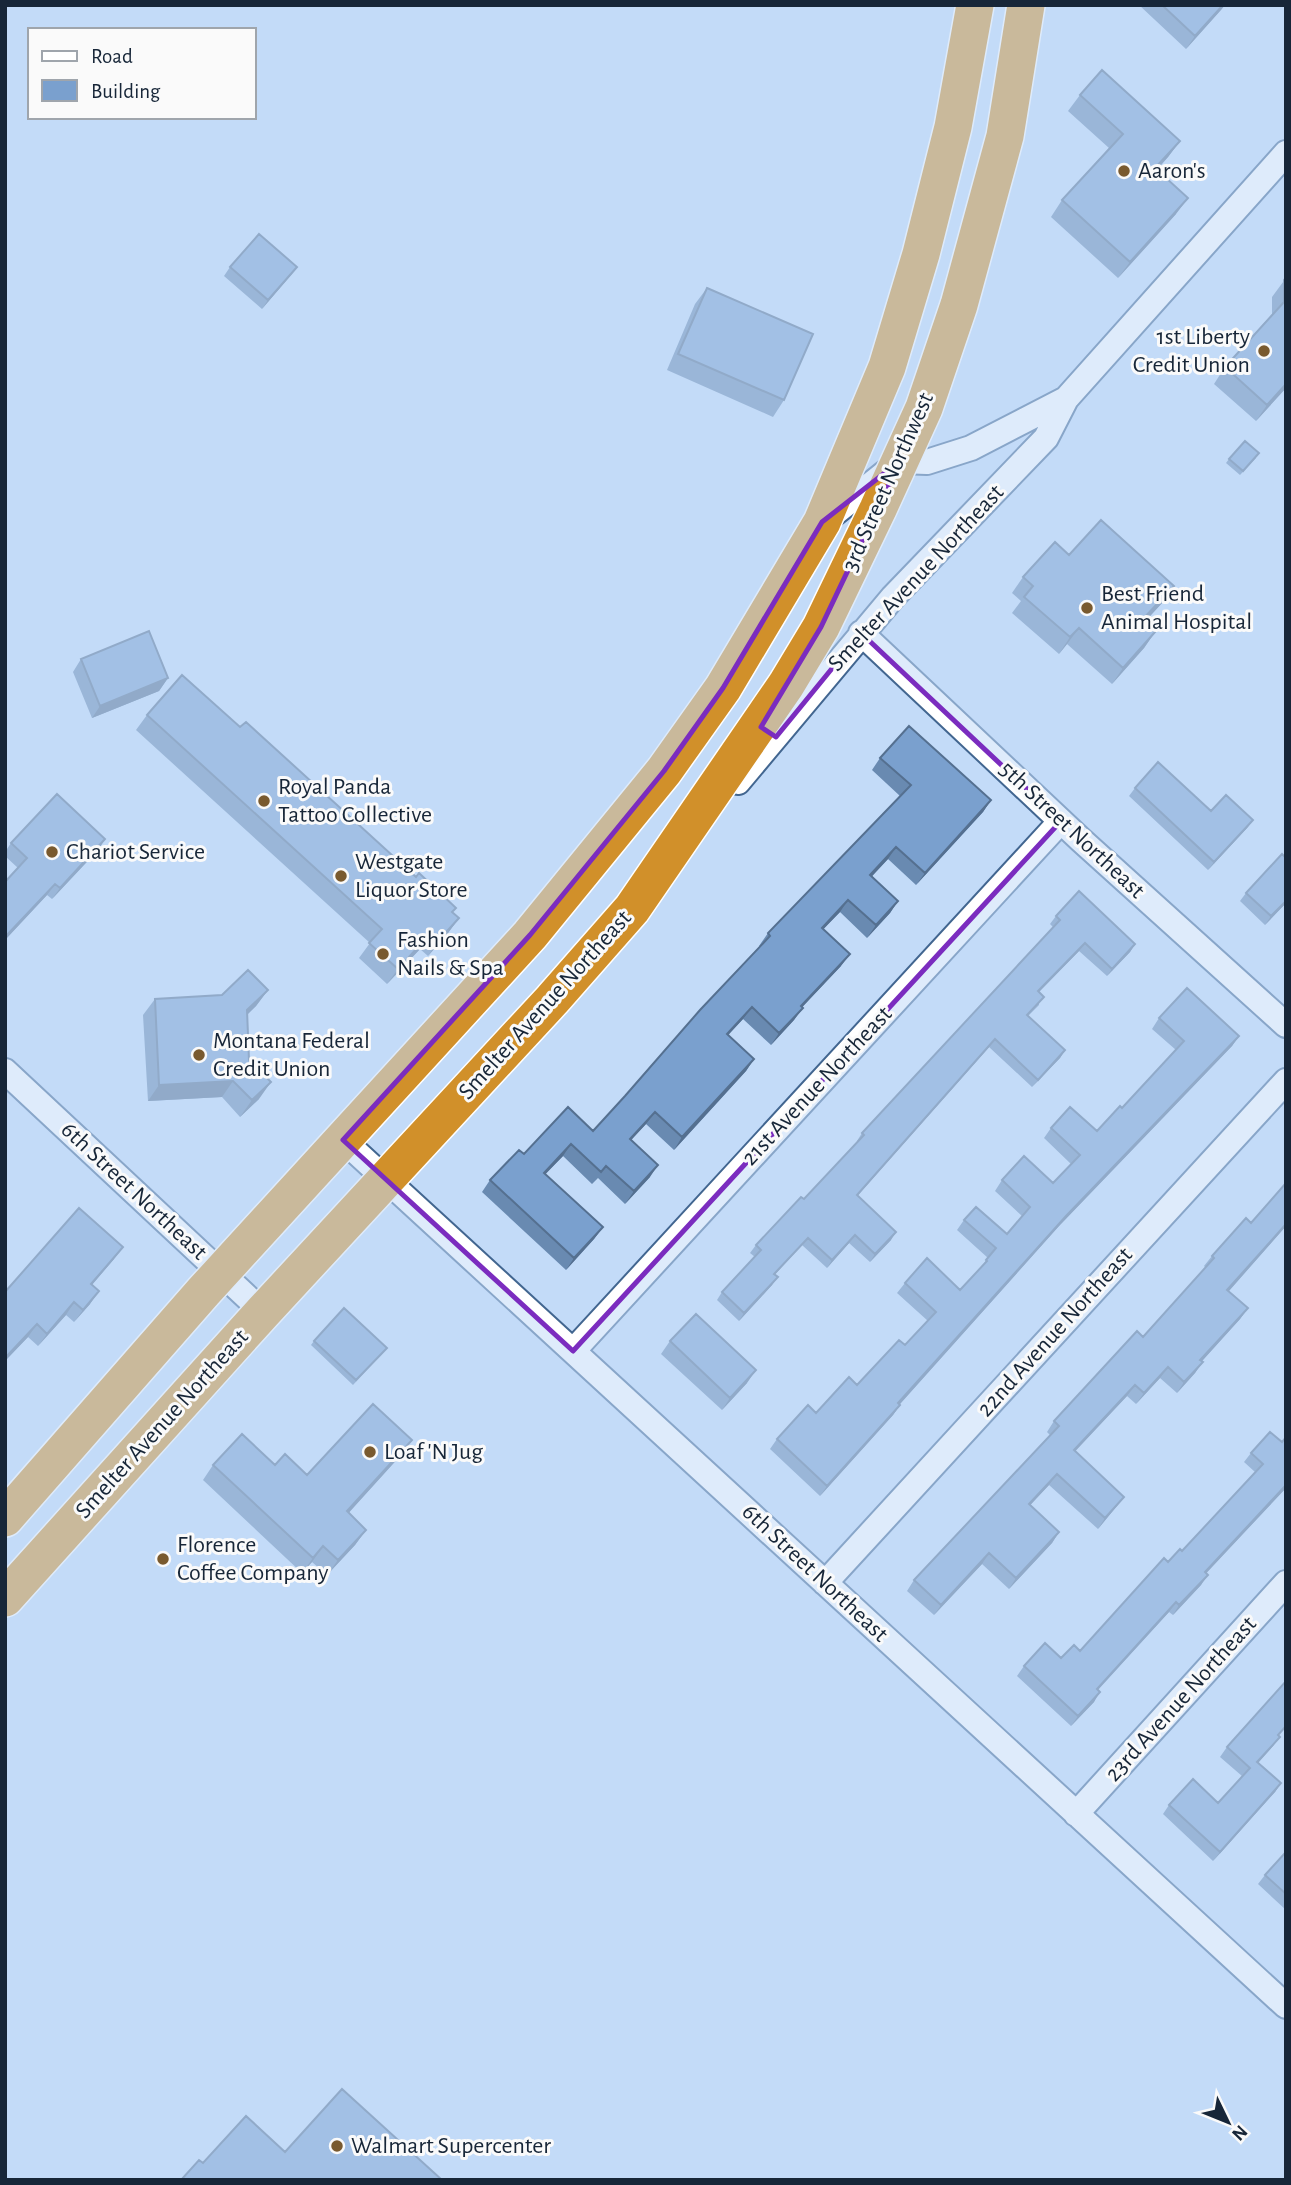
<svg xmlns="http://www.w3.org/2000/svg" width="1291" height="2185" viewBox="0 0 1291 2185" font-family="'Alegreya Sans',sans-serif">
<rect width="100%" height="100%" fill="#c3dbf8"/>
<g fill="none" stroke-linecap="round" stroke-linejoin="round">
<g stroke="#426690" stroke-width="28">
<path id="minor" d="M825,521L900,461L927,462L971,448L1066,399
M861,633L1081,840L1286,1025
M738,782L893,597L1046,438L1066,399L1286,153
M5,1071L263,1312
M343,1140L1286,2006
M573,1351L1061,821
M825,1583L1286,1081
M1076,1814L1286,1583"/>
</g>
<g stroke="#fff" stroke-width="40">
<path id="highway" d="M5,1518L204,1291L530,935L664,771L723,688L822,522L887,367L921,254L953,127L975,5
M5,1598L263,1312L552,1000L632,909L786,685L821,627L878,509L924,408L959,305L1005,136L1026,5"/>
</g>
<use href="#minor" stroke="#fff" stroke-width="24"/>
<use href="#highway" stroke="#d1902a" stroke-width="37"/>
</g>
<path fill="#698ab1" d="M1139,5H1225L1186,49Z
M1080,95L1180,141L1168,157L1157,170L1176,214L1118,278L1051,217L1062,200L1109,148L1068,111Z
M230,267H297L262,309L224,276Z
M1286,278V388L1256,421L1214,384L1225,367L1272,314V297Z
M707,288L784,400L773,417L667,370L695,304Z
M1256,458L1240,475L1226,463L1229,459Z
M1069,555L1174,586L1163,602L1144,622L1155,632L1144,648L1112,684L1067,644L1059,654L1012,613L1021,601L1012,593L1023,577Z
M81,659L168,678L159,691L92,718L73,672Z
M147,715L453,913L459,918L448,933L428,956L420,949L387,984L359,958L370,943L136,730Z
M880,758L991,800L983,812L916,885L888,859L872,876L898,901L890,913L867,938L840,912L823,929L841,966L802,1007L794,1020L771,1045L743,1019L728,1035L754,1059L746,1071L674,1150L646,1124L631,1140L650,1177L625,1204L598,1178L592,1184L563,1156L545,1174L603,1227L594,1239L566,1270L482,1192L490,1180L524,1154L593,1131L625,1096L760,946H759L768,933L900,796L872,770Z
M1135,788L1211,811L1253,820L1247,828L1208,870L1129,796Z
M105,839L98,850L52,899L47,895L5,940V882L18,868L5,856V852L11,843Z
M1246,893L1286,903L1265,925L1240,901Z
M1056,916L1135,944L1130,952L1107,976L1079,951L1039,992V1005L1028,1016L1065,1050L1060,1058L1032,1087L989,1047L857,1196L891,1240L870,1262L849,1243L827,1268L802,1245L775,1274L772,1285L739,1321L717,1300L722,1292L755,1257L750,1253L756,1245L804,1199L857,1142V1141L862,1133L1053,927L1050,924Z
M268,990L256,1006L247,1015L249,1060L259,1099L240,1117L222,1097L148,1101L143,1015L155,999L222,995Z
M1159,1018L1239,1036L1232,1046L1059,1226L900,1404V1405L893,1415L820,1496L770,1449L777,1439L857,1385L905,1345L928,1321L897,1293L905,1283L960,1290L979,1270L988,1258L957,1230L964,1220L1007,1234L1022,1216L995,1191L1002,1180L1053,1183L1071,1164L1044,1138L1051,1128L1097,1131L1122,1108L1176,1050L1152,1029Z
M1286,1183V1226L1229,1291L1248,1308L1240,1319L1202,1361L1195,1373L1177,1393L1160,1378L1136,1404L1127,1396L1075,1451L1124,1497L1116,1507L1098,1529L1049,1485L1030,1505L1059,1532L1052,1543L1009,1589L982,1564L934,1615L907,1591L914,1580L1050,1435L1047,1432L1054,1421L1143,1337L1206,1268L1204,1266L1212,1256L1251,1223Z
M114,1259L92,1285L90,1304L74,1322L66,1315L38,1346L28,1337L5,1361V1292Z
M314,1341L387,1348L353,1385L311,1345Z
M670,1341L747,1383L722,1410L661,1354Z
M1270,1432L1286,1488L1206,1573L1201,1585L1173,1615L1169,1612L1098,1690L1094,1702L1071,1726L1017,1676L1024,1666L1061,1658L1080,1651L1168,1562L1182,1551L1255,1472L1244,1462L1251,1453Z
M401,1455L348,1513L366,1530L355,1545L327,1575L312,1562L302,1573L203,1480L213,1465H275L307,1475Z
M1279,1736L1280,1737L1273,1746L1258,1762L1281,1783L1275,1792L1213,1861L1163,1814L1169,1805L1218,1803L1242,1776L1220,1757L1227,1747Z
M1286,1854V1910L1258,1884L1265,1875Z"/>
<path fill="#557090" d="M1223,5H1225L1221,10L1186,49L1195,36Z
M1180,141L1168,157L1143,184L1155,168Z
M1188,198L1176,214L1118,278L1130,262Z
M297,267L291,275L262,309L268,300Z
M1286,384V388L1256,421L1267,405Z
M1174,586L1163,602L1131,637L1142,620Z
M1079,628L1067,644L1059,654L1070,637Z
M1155,632L1144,648L1112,684L1123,668Z
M168,678L159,691L92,718L100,706Z
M991,800L983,812L916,885L925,873Z
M1253,820L1247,828L1208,870L1214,862Z
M105,839L98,850L52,899L60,888Z
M896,847L888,859L862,887L870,875Z
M55,884L47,895L5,940V937Z
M848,900L840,912L813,940L822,928Z
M898,901L890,913L867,938L876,925Z
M1286,901V903L1265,925L1271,916Z
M459,918L448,933L428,956L438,941Z
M430,934L420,949L387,984L398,969Z
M1085,943L1079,951L1032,999L1038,991Z
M1135,944L1130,952L1107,976L1112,969Z
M850,954L841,966L792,1018L801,1006Z
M268,990L256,1006L235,1026L247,1010Z
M752,1007L743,1019L718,1046L727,1034Z
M803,1008L794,1020L771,1045L779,1033Z
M1239,1036L1232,1046L1059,1226L891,1414L898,1403L1066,1216Z
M995,1039L989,1047L851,1203L857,1195Z
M1065,1050L1060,1058L1032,1087L1038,1080Z
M754,1059L746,1071L674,1150L682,1137Z
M233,1081L222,1097L148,1101L159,1085Z
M271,1082L259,1099L240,1117L252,1100Z
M655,1112L646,1124L621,1151L630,1139Z
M571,1144L563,1156L535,1185L544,1173Z
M658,1165L650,1177L625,1204L634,1191Z
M1286,1224V1226L1220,1301L1227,1290Z
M603,1227L594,1239L566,1270L574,1258Z
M896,1232L891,1240L870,1262L875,1254Z
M855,1235L849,1243L827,1268L832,1260Z
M808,1238L802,1245L769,1281L774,1274Z
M123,1247L114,1259L82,1296L91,1284Z
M778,1277L772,1285L739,1321L744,1313Z
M99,1291L90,1304L74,1322L83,1310Z
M74,1302L66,1315L38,1346L47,1334Z
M1248,1308L1240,1319L1193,1371L1200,1360Z
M37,1324L28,1337L5,1361V1358Z
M1203,1362L1195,1373L1177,1393L1184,1382Z
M1168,1367L1160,1378L1136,1404L1144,1393Z
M756,1370L747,1383L722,1410L730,1398Z
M1135,1385L1127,1396L1067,1460L1074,1450Z
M900,1405L893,1415L820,1496L827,1486Z
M412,1440L401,1455L336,1527L347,1511Z
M1057,1474L1049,1485L1021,1515L1029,1504Z
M1286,1485V1488L1198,1582L1205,1572Z
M1124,1497L1116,1507L1098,1529L1105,1518Z
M366,1530L355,1545L327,1575L338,1560Z
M1059,1532L1052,1543L1009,1589L1016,1578Z
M323,1546L312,1562L302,1573L313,1558Z
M989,1553L982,1564L934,1615L941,1605Z
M1208,1575L1201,1585L1173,1615L1179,1605Z
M1176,1602L1169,1612L1090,1698L1097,1689Z
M1100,1692L1094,1702L1071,1726L1078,1716Z
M1280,1737L1273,1746L1251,1771L1257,1762Z
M1281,1783L1275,1792L1213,1861L1220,1852Z"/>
<path fill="#7aa0ce" stroke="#557090" stroke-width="2" d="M1162,5H1223L1195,36Z
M1102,70L1180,141L1155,168L1188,198L1130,262L1062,200L1123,134L1080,95Z
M259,234L297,267L268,300L230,267Z
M1286,278V384L1267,405L1225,367L1284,302V280Z
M707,288L813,334L784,400L678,354Z
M1245,441L1259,453L1243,471L1229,459Z
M1101,520L1174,586L1142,620L1155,632L1123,668L1079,628L1070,637L1024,597L1033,586L1023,577L1055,542L1069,555Z
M149,631L168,678L100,706L81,659Z
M182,675L240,727L246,722L416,877L419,873L456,908L452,912L459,918L438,941L430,934L398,969L369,943L382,929L147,715Z
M909,726L991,800L925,873L896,847L870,875L898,901L876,925L848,900L822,928L850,954L801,1006L803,1008L779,1033L752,1007L727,1034L754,1059L682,1137L655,1112L630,1139L658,1165L634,1191L606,1166L601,1172L571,1144L544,1173L603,1227L574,1258L490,1180L519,1150L524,1154L568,1107L593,1131L625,1096L700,1010L770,936L768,933L911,785L880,758Z
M1158,762L1211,811L1226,795L1253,820L1214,862L1135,788Z
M57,794L105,839L60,888L55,884L5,937V882L27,858L11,843Z
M1282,854L1286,858V901L1271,916L1246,893Z
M1079,891L1135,944L1112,969L1085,943L1038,991L1044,997L1027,1015L1065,1050L1038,1080L995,1039L857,1195L896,1232L875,1254L855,1235L832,1260L808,1238L774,1274L778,1277L744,1313L722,1292L761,1250L756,1245L801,1197L804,1199L864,1135L862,1133L1060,920L1056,916Z
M248,970L268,990L247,1010L249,1060L271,1082L252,1100L233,1081L159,1085L155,999L222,995Z
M1187,988L1239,1036L1066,1216L898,1403L900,1405L827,1486L777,1439L808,1405L816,1413L849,1377L857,1385L899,1340L905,1345L936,1312L905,1283L927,1258L960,1290L987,1261L986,1260L996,1248L964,1220L976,1207L1007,1234L1030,1207L1002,1180L1024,1156L1053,1183L1080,1155L1051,1128L1070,1107L1097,1131L1120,1106L1122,1108L1184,1041L1159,1018Z
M1286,1183V1224L1227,1290L1248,1308L1200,1360L1203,1362L1184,1382L1168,1367L1144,1393L1135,1385L1074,1450L1124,1497L1105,1518L1057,1474L1029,1504L1059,1532L1016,1578L989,1553L941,1605L914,1580L1059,1426L1054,1421L1137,1331L1143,1337L1214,1258L1212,1256L1246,1218L1251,1223Z
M79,1208L123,1247L91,1284L99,1291L83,1310L74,1302L47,1334L37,1324L5,1358V1292Z
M344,1308L387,1348L356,1380L314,1341Z
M696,1314L756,1370L730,1398L670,1341Z
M373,1404L412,1440L347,1511L366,1530L338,1560L323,1546L313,1558L213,1465L242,1434L275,1465L285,1454L307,1475Z
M1270,1432L1282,1442L1286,1437V1485L1205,1572L1208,1575L1179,1605L1176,1602L1097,1689L1100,1692L1078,1716L1024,1666L1045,1643L1061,1658L1074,1645L1080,1651L1164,1558L1168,1562L1180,1549L1182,1551L1263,1464L1251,1453Z
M1286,1681V1726L1278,1735L1280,1737L1257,1762L1281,1783L1220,1852L1169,1805L1193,1779L1218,1803L1250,1768L1227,1747Z
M1285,1853L1286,1854V1894L1265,1875Z
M342,2089L442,2180H181L199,2160L203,2163L246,2116L285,2152Z"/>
<path d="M0 0H1291V2185H0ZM900,461L821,627L761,727L776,737L861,633L1061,821L573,1351L343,1140L530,935L664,771L723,688L822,522Z" fill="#c3dbf8" fill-opacity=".55" fill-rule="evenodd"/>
<path fill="none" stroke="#7b2cbf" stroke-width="5" stroke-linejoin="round" d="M900,461L821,627L761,727L776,737L861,633L1061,821L573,1351L343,1140L530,935L664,771L723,688L822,522Z"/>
<g fill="#795a2f" stroke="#fafafa" stroke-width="2.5">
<circle cx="1124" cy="171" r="7"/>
<circle cx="1264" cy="351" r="7"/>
<circle cx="1087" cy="608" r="7"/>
<circle cx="264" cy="801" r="7"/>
<circle cx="52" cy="852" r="7"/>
<circle cx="341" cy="876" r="7"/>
<circle cx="383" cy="954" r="7"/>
<circle cx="199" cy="1055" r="7"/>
<circle cx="370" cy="1452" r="7"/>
<circle cx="163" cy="1559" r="7"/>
<circle cx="337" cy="2146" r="7"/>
</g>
<g text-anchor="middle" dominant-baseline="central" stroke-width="6" stroke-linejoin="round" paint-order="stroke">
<g font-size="24" fill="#172638" stroke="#fafafa" text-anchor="start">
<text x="1138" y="171">Aaron's</text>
<text x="1250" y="337" text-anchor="end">1st Liberty<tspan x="1250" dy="28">Credit Union</tspan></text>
<text x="1101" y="594">Best Friend<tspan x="1101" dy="28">Animal Hospital</tspan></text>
<text x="278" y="787">Royal Panda<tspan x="278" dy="28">Tattoo Collective</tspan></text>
<text x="66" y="852">Chariot Service</text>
<text x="355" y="862">Westgate<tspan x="355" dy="28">Liquor Store</tspan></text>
<text x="397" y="940">Fashion<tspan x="397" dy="28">Nails &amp; Spa</tspan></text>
<text x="213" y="1041">Montana Federal<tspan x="213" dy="28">Credit Union</tspan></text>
<text x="384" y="1452">Loaf 'N Jug</text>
<text x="177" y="1545">Florence<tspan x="177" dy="28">Coffee Company</tspan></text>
<text x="351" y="2146">Walmart Supercenter</text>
</g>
<g font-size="24" fill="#172638" stroke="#fafafa">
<text transform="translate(888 482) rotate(-66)">3rd Street Northwest</text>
<text transform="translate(916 578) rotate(-47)">Smelter Avenue Northeast</text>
<text transform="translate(1072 830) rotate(43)">5th Street Northeast</text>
<text transform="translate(545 1005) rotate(-48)">Smelter Avenue Northeast</text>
<text transform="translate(817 1086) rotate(-47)">21st Avenue Northeast</text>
<text transform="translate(134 1191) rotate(43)">6th Street Northeast</text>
<text transform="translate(1055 1332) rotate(-48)">22nd Avenue Northeast</text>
<text transform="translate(162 1424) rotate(-48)">Smelter Avenue Northeast</text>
<text transform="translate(815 1573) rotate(43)">6th Street Northeast</text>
<text transform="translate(1181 1699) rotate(-48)">23rd Avenue Northeast</text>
</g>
</g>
<rect width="1291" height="2185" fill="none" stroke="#172638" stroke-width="14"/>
<rect x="28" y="28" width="228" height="91" fill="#fafafa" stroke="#9fa5ac" stroke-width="2"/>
<rect x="42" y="51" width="35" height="10" fill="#ffffff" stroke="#9fa5ac" stroke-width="2"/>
<text x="91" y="63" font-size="21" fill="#172638">Road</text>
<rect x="42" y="80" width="35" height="21" fill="#7aa0ce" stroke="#9fa5ac" stroke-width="2"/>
<text x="91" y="98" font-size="21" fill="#172638">Building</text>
<g transform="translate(1228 2122) rotate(133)" stroke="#fafafa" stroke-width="5" paint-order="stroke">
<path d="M0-5L12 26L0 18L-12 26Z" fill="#172638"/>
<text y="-10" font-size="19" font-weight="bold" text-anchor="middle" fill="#172638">N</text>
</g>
</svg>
